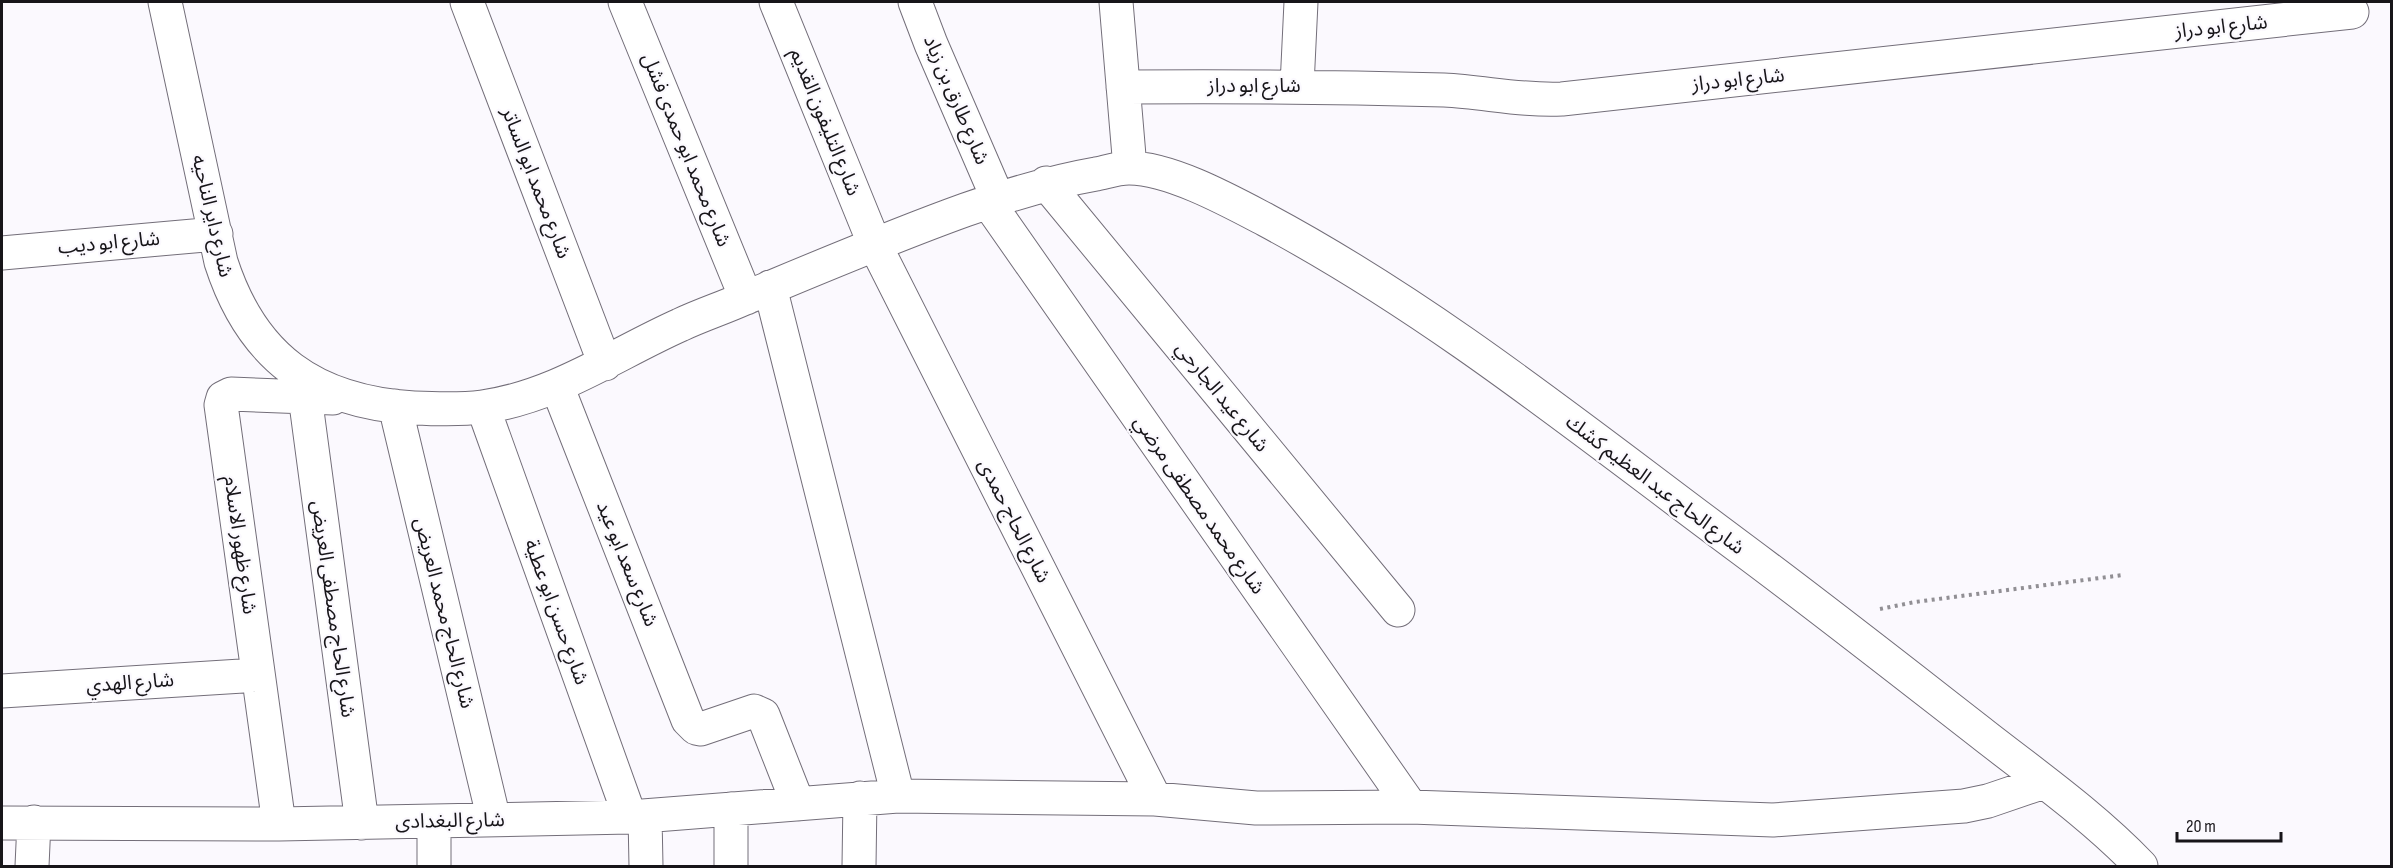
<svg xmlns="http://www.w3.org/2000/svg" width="2393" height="868" viewBox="0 0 2393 868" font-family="'Sofia Sans Condensed','Noto Sans Arabic',sans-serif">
<rect width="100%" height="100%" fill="#fbf9fe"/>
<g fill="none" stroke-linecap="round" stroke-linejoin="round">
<g stroke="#736e79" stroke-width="35">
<path id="minor" d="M165,2L221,262C252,358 314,402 414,408C436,409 460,410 482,407C555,397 615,354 680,325C701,315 723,308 743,299C817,268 890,237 965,210C1008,195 1050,182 1096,174C1106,172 1118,168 1129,168C1170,168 1230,201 1266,220C1436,311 1587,434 1742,549C1824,610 1904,673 1985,736C2039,778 2094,817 2141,866
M467,2L605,364
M625,2L746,298
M776,2L874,243L1155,799
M915,2L931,44L998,199
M1116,2L1130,168
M1297,86L1301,2
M1123,87C1230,86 1337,87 1444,90C1484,92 1523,101 1562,99L2352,12
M1046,183L1398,610
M988,202L1411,807
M2,253L216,234
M770,287L898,796
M557,386L688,720L696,728L701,729L754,711L763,715L798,804
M305,396L362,823
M395,406L494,820
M483,407L630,817
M2,691L258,675
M645,816L646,866
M434,821V866
M2,823L279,824L630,817L898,796L1155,799L1256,808L1411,807L1773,820L1964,806L1988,801L2044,782
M279,824L221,405L223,398L231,394L333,398
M32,866L34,822
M731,866V809
M859,866L860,798"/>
</g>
<path stroke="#918f94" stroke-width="4" stroke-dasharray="3 4.5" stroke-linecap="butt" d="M1880,609L1915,602L2123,575"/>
<use href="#minor" stroke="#fff" stroke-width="33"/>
</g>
<g text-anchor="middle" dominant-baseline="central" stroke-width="4.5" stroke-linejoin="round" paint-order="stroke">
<g font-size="20" fill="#171519" stroke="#fbf9fe">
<text transform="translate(2221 27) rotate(-6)">شارع ابو دراز</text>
<text transform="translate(1738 80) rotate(-6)">شارع ابو دراز</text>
<text x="1254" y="86">شارع ابو دراز</text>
<text transform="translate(956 100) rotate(67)">شارع طارق بن زياد</text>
<text transform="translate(825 122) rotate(68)">شارع التليفون القديم</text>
<text transform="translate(686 150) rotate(68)">شارع محمد ابو حمدى فشل</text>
<text transform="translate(536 183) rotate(69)">شارع محمد ابو الساتر</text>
<text transform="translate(212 216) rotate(77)">شارع داير الناحيه</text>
<text transform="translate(109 243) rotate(-5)">شارع ابو ديب</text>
<text transform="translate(1222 397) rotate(51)">شارع عيد الجارحي</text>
<text transform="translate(1655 485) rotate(37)">شارع الحاج عبد العظيم كشك</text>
<text transform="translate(1199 505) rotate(55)">شارع محمد مصطفى مرضي</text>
<text transform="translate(1014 521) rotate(63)">شارع الحاج حمدى</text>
<text transform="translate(240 545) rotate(82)">شارع ظهور الاسلام</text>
<text transform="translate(627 564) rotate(68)">شارع سعد ابو عيد</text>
<text transform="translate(333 609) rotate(82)">شارع الحاج مصطفى العريض</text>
<text transform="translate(556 612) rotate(70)">شارع حسن ابو عطية</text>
<text transform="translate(444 613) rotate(76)">شارع الحاج محمد العريض</text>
<text transform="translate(130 683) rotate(-4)">شارع الهدي</text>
<text transform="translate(450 821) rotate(-1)">شارع البغدادى</text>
</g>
</g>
<rect width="2393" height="868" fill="none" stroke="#171519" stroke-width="6"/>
<path d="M2177 832v9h104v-9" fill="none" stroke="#171519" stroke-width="3"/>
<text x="2186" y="832" font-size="18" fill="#171519" stroke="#fbf9fe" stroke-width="4.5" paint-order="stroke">20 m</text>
</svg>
